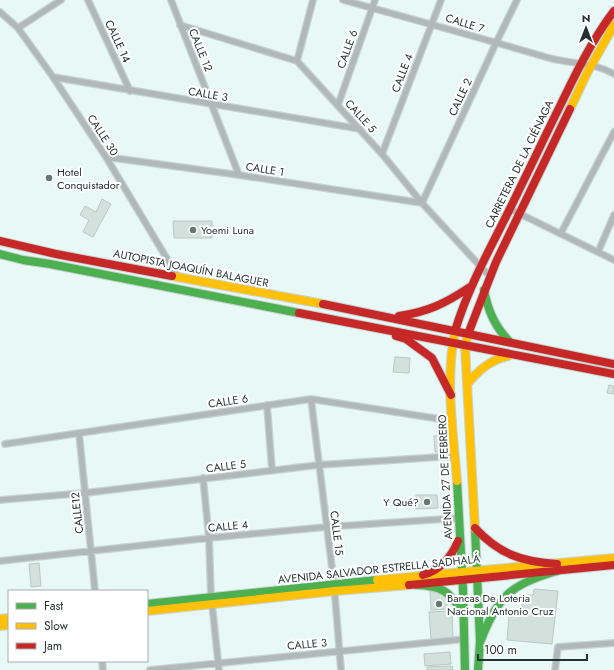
<svg xmlns="http://www.w3.org/2000/svg" width="614" height="670" viewBox="0 0 614 670" font-family="Jost,sans-serif">
<rect width="100%" height="100%" fill="#e8f8f6"/>
<path fill="#d3e1dc" stroke="#bbc8c3" d="M102,199L111,204L93,237L83,232L89,220L80,215L85,206L96,212Z
M173,221H212V238H174Z
M395,357L410,358L409,373L393,372Z
M609,385L614,386V394L607,393Z
M453,434L454,451L435,452L434,436Z
M416,495H437L438,508L416,509Z
M39,563L41,586L31,587L29,564Z
M534,589L558,591L552,644L507,640L509,616L521,617L523,599L528,600V595H533Z
M430,591L441,594L447,600V609L431,610Z
M452,611L453,638L431,639L429,612Z
M450,652L451,664L425,666L424,654Z
M452,666L453,670H427V667Z"/>
<g fill="none" stroke-linecap="round" stroke-linejoin="round">
<g stroke="#c6d3d2" stroke-width="8">
<path id="street" d="M88,0L130,91
M171,0L239,175
M343,0C412,19 481,38 549,58C571,64 594,62 614,74
M0,12L18,28L53,77L106,157L178,277
M180,25L297,61L382,154L422,203L480,266L490,276
M18,28L61,0
M297,61L313,0
M53,77L360,129
M338,105L375,0
M382,154L441,0
M106,157L239,175L422,203L496,43L517,0
M510,209L614,260
M561,233L614,132
M598,252L614,215
M311,399L334,584L341,670
M267,405L272,470
M79,433L95,591
M5,444L311,399L453,421
M203,478L209,538L211,597
M0,500L85,493L318,465L455,456
M0,561L209,538L326,527L459,518
M212,604L219,670
M102,661L103,670
M150,670L465,639
M555,670L558,647L614,643"/>
</g>
<g stroke="#c6d3d2" stroke-width="10">
<path id="fast" d="M0,254L23,260L50,264L299,313
M484,290C488,311 495,327 510,342
M457,481L463,589L465,670
M475,529L480,641L478,670
M417,585C441,586 450,591 462,612
M147,604L377,580
M481,640C498,596 511,584 557,571"/>
</g>
<g stroke="#c6d3d2" stroke-width="10">
<path id="slow" d="M570,109L587,73L614,25
M172,276L323,304
M455,331C445,380 453,431 457,481
M468,334L465,346L475,529
M467,384C479,370 490,360 508,356
M377,580C456,572 535,566 614,558
M147,611L335,591L409,585
M0,619L9,618
M0,626L9,625"/>
</g>
<g stroke="#c6d3d2" stroke-width="10">
<path id="jam" d="M0,241L56,254L172,276
M323,304L614,364
M299,313L614,374
M399,316C428,312 446,303 470,287
M455,331C470,281 497,237 519,190C533,162 546,134 560,106C576,73 592,40 614,11
M468,334L496,262L570,109
M396,336L406,339L432,358L451,395
M475,528C499,554 522,562 557,564
M423,575C441,570 451,558 458,541
M409,585L614,565"/>
</g>
<use href="#street" stroke="#b0b8ba" stroke-width="5.5"/>
<use href="#fast" stroke="#4caf50" stroke-width="8"/>
<use href="#slow" stroke="#ffc107" stroke-width="8"/>
<use href="#jam" stroke="#c62828" stroke-width="8"/>
</g>
<g fill="#687775" stroke="#fff" stroke-width="1.5">
<circle cx="49" cy="178" r="4"/>
<circle cx="193" cy="230" r="4"/>
<circle cx="427" cy="502" r="4"/>
<circle cx="439" cy="604" r="4"/>
</g>
<g text-anchor="middle" dominant-baseline="central" stroke-width="4" stroke-linejoin="round" paint-order="stroke">
<g font-size="11" fill="#233230" stroke="#fff">
<text transform="translate(465 23) rotate(17)">CALLE 7</text>
<text transform="translate(118 41) rotate(65)">CALLE 14</text>
<text transform="translate(347 49) rotate(-70)">CALLE 6</text>
<text transform="translate(201 50) rotate(68)">CALLE 12</text>
<text transform="translate(402 73) rotate(-69)">CALLE 4</text>
<text transform="translate(208 94) rotate(9)">CALLE 3</text>
<text transform="translate(460 97) rotate(-65)">CALLE 2</text>
<text transform="translate(361 116) rotate(48)">CALLE 5</text>
<text transform="translate(103 135) rotate(57)">CALLE 30</text>
<text transform="translate(519 164) rotate(-64)">CARRETERA DE LA CIÉNAGA</text>
<text transform="translate(265 169) rotate(9)">CALLE 1</text>
<text transform="translate(191 268) rotate(11)">AUTOPISTA JOAQUÍN BALAGUER</text>
<text transform="translate(228 401) rotate(-8)">CALLE 6</text>
<text transform="translate(226 466) rotate(-7)">CALLE 5</text>
<text transform="translate(445 477) rotate(-93)">AVENIDA 27 DE FEBRERO</text>
<text transform="translate(77 513) rotate(-96)">CALLE12</text>
<text transform="translate(228 526) rotate(-5)">CALLE 4</text>
<text transform="translate(337 533) rotate(83)">CALLE 15</text>
<text transform="translate(379 569) rotate(-6)">AVENIDA SALVADOR ESTRELLA SADHALÁ</text>
<text transform="translate(307 644) rotate(-5)">CALLE 3</text>
</g>
<g font-size="11" fill="#233230" stroke="#fff" text-anchor="start">
<text x="57" y="172">Hotel<tspan x="57" dy="13">Conquistador</tspan></text>
<text x="201" y="230">Yoemi Luna</text>
<text x="419" y="502" text-anchor="end">Y Qué?</text>
<text x="447" y="598">Bancas De Loteria<tspan x="447" dy="13">Nacional Antonio Cruz</tspan></text>
</g>
</g>
<rect x="8" y="590" width="140" height="72" fill="#ffffff" stroke="#a7adac"/>
<rect x="16" y="603" width="20" height="6" fill="#4caf50" stroke="#a7adac"/>
<text x="44" y="610" font-size="12" fill="#233230">Fast</text>
<rect x="16" y="623" width="20" height="6" fill="#ffc107" stroke="#a7adac"/>
<text x="44" y="630" font-size="12" fill="#233230">Slow</text>
<rect x="16" y="643" width="20" height="6" fill="#c62828" stroke="#a7adac"/>
<text x="44" y="650" font-size="12" fill="#233230">Jam</text>
<g transform="translate(586 28)" stroke="#ffffff" stroke-width="3" paint-order="stroke">
<path d="M0-3L7 15L0 10L-7 15Z" fill="#233230"/>
<text y="-6" font-size="11" font-weight="bold" text-anchor="middle" fill="#233230">N</text>
</g>
<path d="M478 654v6h109v-6" fill="none" stroke="#233230" stroke-width="2"/>
<text x="484" y="654" font-size="12" fill="#233230" stroke="#ffffff" stroke-width="3" paint-order="stroke">100 m</text>
</svg>
